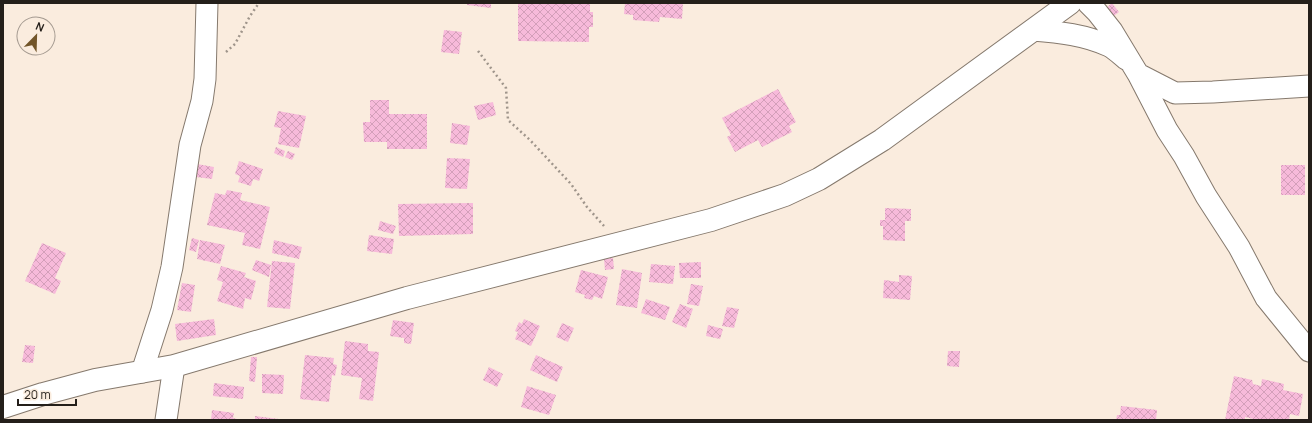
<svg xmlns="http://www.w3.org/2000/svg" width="1312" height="423" viewBox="0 0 1312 423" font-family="Manrope,sans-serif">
<defs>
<pattern id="building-cross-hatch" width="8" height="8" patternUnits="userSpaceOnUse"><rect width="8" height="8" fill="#f7bada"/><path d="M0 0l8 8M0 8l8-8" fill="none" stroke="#d49fba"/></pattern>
</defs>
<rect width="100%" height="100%" fill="#faecde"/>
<path fill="url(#building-cross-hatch)" d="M467,3H491V8L467,5Z
M518,3H590V12H593V27H589V42L518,41Z
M625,3H683L682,19L660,17L659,22L633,20V15L624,14Z
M1112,3L1119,12L1111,18L1104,10Z
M444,30L462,32L459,54L441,52Z
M778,89L796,122L789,126L792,132L762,147L758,140L735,152L727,137L731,135L722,118Z
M370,100H389V114H427V149H387V142H364L363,122H370Z
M493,102L496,115L478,120L474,106Z
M278,111L306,116L299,148L278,144L281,128L274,127Z
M452,123L470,126L467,145L450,143Z
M276,147L285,151L283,157L274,153Z
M288,151L295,154L292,160L285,157Z
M447,158L470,159L467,189L445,188Z
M239,161L263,169L259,181L253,179L251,186L238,182L240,176L235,174Z
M197,164L214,167L212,179L196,177Z
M1281,165H1305V195H1281Z
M227,190L242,193L240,200L270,207L260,249L242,245L245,233L207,225L215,193L225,195Z
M473,203V234L399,236L398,204Z
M885,208L911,209V221H905V241L883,240V226H880V220H885Z
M380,221L396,226L393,234L378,230Z
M369,235L394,239L392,254L367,251Z
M192,238L199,240L196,252L189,250Z
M200,240L225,245L220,264L197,259Z
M274,240L302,247L299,259L272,253Z
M42,243L66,253L55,278L61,281L55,294L25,281Z
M613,258L614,269L605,270L604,259Z
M256,260L271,265L269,277L252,270Z
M272,261L295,263L290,309L267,307Z
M701,262V278H680L679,263Z
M651,264L675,266L673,284L649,282Z
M221,266L246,273L244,277L256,281L251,300L245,298L243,309L217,301L223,282L217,280Z
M622,269L642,273L637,308L616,305Z
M581,270L608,277L602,299L594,296L592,300L584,298L585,295L575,292Z
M899,275L912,276L910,300L883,298L884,280L899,282Z
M182,283L195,285L191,312L177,310Z
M691,284L703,286L699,306L687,304Z
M646,299L670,307L665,320L641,313Z
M680,304L693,309L686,328L672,322Z
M727,307L739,309L734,328L722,326Z
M214,319L216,335L177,341L175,324Z
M524,319L540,326L531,346L515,339L518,332L515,331L519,322L522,324Z
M393,320L414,323L411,344L404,343V338L390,336Z
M562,323L574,328L568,342L556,337Z
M708,325L723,329L720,339L706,336Z
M345,341L368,344V351L379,352L373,401L359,399L362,378L341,375Z
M25,345L35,346L33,363L22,362Z
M948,351H960L959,367L947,366Z
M305,355L334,358L333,364L337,365L335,376L332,375L329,402L300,399Z
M536,355L563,367L557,382L530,370Z
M251,357H257L255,382L249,381Z
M489,367L503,374L497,387L483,380Z
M262,374L284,375L283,394L262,393Z
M1234,376L1252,380L1253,384L1261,386L1262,379L1284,384L1283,390L1303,394L1299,416L1290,414L1289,420H1258L1245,417V420H1225Z
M214,383L244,387L243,399L213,396Z
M527,386L556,395L549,415L521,407Z
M1121,406L1157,410L1156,420H1116L1117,415H1120Z
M212,410L234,413L233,418L241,420H211Z
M255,416L279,419V420H255Z"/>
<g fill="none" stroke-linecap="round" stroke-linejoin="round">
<g stroke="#85796d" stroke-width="23">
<path id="street" d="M1088,3L1097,12L1112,31L1138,74L1167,130L1184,156L1206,196L1239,247L1266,298L1309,351
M1033,30C1059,32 1086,35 1109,46C1115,49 1121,55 1126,59
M1138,74L1175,93L1213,92L1309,86
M142,372L162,310L172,267L190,145L202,101L205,79L207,3
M166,420L174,366"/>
</g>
<g stroke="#85796d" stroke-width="24">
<path id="secondary" d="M3,407L43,394L95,380L174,366L407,298L711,220L785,195L819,179L882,140L1070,3"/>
</g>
<path stroke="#9f958b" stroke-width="2.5" stroke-dasharray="2 3" stroke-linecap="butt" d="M478,51L506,88L508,120L530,140L571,184L587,207L604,226
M226,52L235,44L250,16L259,3"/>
<use href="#street" stroke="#fff" stroke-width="21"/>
<use href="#secondary" stroke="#fff" stroke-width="22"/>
</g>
<rect width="1312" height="423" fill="none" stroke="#241f1a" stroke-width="8"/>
<g transform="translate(36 36) rotate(23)"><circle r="19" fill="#faecde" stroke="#a49a90"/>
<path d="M0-3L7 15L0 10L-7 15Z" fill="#725529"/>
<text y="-6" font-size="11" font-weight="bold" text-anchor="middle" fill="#241f1a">N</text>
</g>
<path d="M18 399v6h58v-6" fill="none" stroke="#241f1a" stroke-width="2"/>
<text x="24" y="399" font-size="12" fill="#241f1a" stroke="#faecde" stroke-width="3" paint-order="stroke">20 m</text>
</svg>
